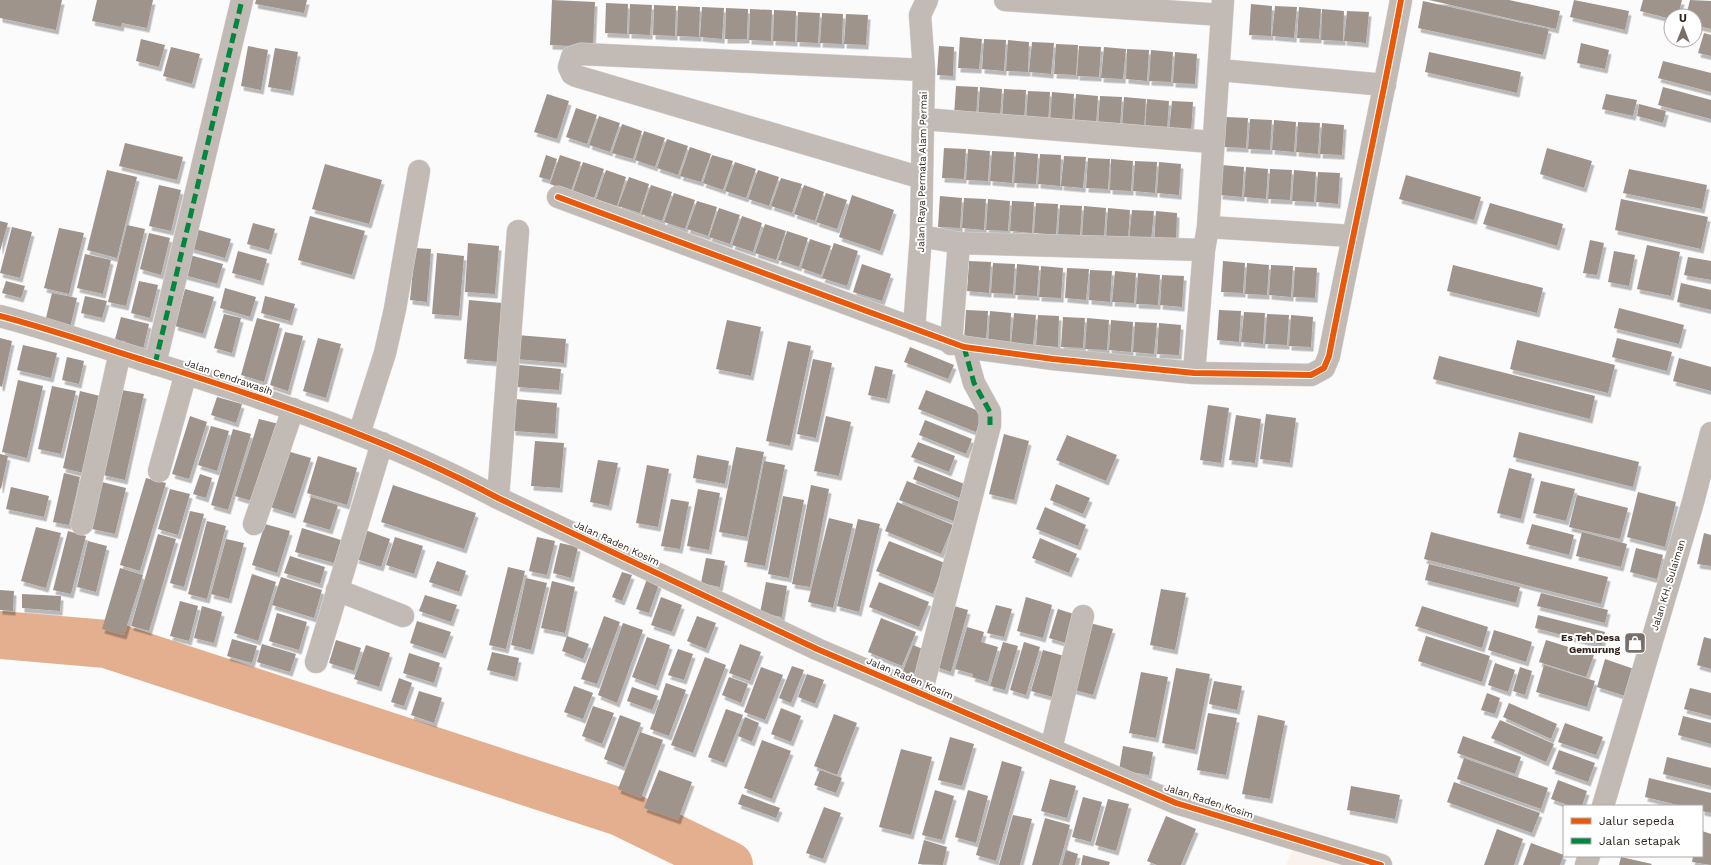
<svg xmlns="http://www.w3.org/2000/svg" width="1711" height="865" viewBox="0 0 1711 865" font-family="'Work Sans',sans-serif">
<defs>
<filter id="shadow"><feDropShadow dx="2.5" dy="4.5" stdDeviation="0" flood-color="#0004"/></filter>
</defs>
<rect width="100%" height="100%" fill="#fbfbfb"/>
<path fill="#fcf2ed" d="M1297,840L1386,865H1286Z"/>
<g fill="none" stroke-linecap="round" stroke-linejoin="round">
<path stroke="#e4af8e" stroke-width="48" d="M0,635L106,644L620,812L729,865"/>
</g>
<path fill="#9e948c" filter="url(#shadow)" d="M0,0H62L56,30L0,18Z
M97,0H153L147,28L122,23L121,27L92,21Z
M256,0H307L304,13L255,4Z
M552,0L595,2L593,47L550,45Z
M1429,0H1509L1560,11L1556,29Z
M1574,0L1629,11L1625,30L1570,17Z
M1643,0H1682L1678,16H1671V19L1640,11Z
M1690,0L1711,1V29L1695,25V16H1686Z
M1423,1L1549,29L1543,55L1418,28Z
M606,3L628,4L627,34L605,33Z
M630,4L652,5L650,35L629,34Z
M1251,4L1272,6L1271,36L1249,35Z
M654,5L676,6L675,36L653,35Z
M678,6L700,7L699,37L677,36Z
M1275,6L1297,7L1294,38L1272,36Z
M702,7L724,8L722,39L700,37Z
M1299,7L1321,9L1319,39L1297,38Z
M726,8L748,9L747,39H725Z
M750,9L772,10L771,41L749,40Z
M1322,9L1344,11L1343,41L1321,40Z
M774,10L796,11L795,42L773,41Z
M1347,11L1369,12L1366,43L1344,41Z
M798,12L820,13L818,43L797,42Z
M822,13L843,14L842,44L820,43Z
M846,14L868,15L866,45L844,44Z
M1704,33L1711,35V56L1698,53Z
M960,37L982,39L979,69L958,68Z
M141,39L165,45L159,67L136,61Z
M984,39L1006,40L1004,71L982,69Z
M1008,40L1029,42L1028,72L1006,71Z
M1032,42L1054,43L1051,74L1029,72Z
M1581,43L1609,50L1605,69L1577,63Z
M1056,44L1078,45L1076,75L1054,74Z
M248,46L268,50L261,90L241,86Z
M939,46L954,47L953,76L937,75Z
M1079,46L1101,47L1099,77L1077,76Z
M171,47L200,54L192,84L163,76Z
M1104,47L1126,49L1123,79L1101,78Z
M275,48L298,52L291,91L268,87Z
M1127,49L1149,50L1147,81L1126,79Z
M1151,50L1173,52L1171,82L1149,81Z
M1175,52L1197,54L1195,84L1173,83Z
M1429,52L1521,72L1517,93L1425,72Z
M1663,61L1711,73V92L1658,78Z
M956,86L978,87L976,118L954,116Z
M980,87L1002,89L1000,119L978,118Z
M1663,87L1711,100V119L1658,105Z
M1004,89L1026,90L1024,121L1002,119Z
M1028,91L1050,92L1048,123L1026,121Z
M1052,92L1074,94L1072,124L1050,123Z
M547,94L569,101L557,139L534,132Z
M1076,94L1098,96L1096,126L1074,125Z
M1606,94L1637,100L1633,116L1602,109Z
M1100,96L1122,97L1120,128L1098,126Z
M1124,97L1146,99L1144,130L1122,128Z
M1147,99L1169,101L1167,131L1145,130Z
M1172,101L1193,102L1191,133L1169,131Z
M1639,104L1666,111L1663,123L1637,116Z
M576,108L597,115L587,144L566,137Z
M599,116L620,123L610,152L589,145Z
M1226,117L1248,118L1246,148L1224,147Z
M1250,119L1272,120L1270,150L1248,149Z
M1274,120L1296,122L1294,152L1272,150Z
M1298,122L1320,123L1318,154L1296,152Z
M1322,123L1344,125L1342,155L1320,154Z
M622,124L642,131L633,159L612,153Z
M644,131L665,138L655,167L635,160Z
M667,139L688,146L678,175L657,168Z
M125,143L183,157L177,180L119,166Z
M690,147L711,154L701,182L680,176Z
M944,148L966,149L964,179L942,178Z
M1547,148L1592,161L1584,188L1540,174Z
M968,149L990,151L988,181L966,180Z
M992,151L1014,152L1012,183L990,181Z
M1016,152L1038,154L1036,184L1014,183Z
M1040,154L1061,155L1060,186L1038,184Z
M546,155L557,159L550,180L539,177Z
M560,155L581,162L571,191L550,184Z
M712,155L733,161L723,190L703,183Z
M1064,156L1086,157L1083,188L1061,186Z
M1088,158L1110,159L1108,189L1086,188Z
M1111,159L1133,161L1131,191L1110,190Z
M1135,161L1157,162L1155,193L1133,191Z
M583,162L604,169L594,198L573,191Z
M735,162L756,169L746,198L725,191Z
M1159,162L1181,164L1179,195L1157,193Z
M325,164L382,180L369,224L312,209Z
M1222,165L1244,167L1242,197L1220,195Z
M1246,167L1268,169L1266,199L1244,197Z
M1270,169L1292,170L1290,200L1268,199Z
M1629,169L1707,185L1702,209L1623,193Z
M107,170L137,177L117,258L87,250Z
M606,170L626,177L617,206L596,199Z
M758,170L779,177L769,206L748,199Z
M1294,170L1316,172L1314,202L1292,201Z
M1318,172L1340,173L1338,204L1316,202Z
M1406,175L1481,197L1474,220L1399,199Z
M629,177L649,184L640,213L618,206Z
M781,178L802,184L792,213L771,206Z
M159,185L181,190L171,231L149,226Z
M651,185L672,192L662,221L641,214Z
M804,185L824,192L815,221L794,214Z
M674,193L695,200L685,229L664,222Z
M826,193L847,200L837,229L816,222Z
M852,195L894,210L880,251L839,237Z
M940,196L962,198L960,228L938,227Z
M964,198L986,199L984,230L962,228Z
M988,199L1010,201L1008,231L986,230Z
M1621,199L1708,217L1701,249L1615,230Z
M697,201L717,207L708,236L687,229Z
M1012,201L1034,202L1032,233L1010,231Z
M1036,203L1058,204L1056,235L1034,233Z
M1490,203L1563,224L1557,246L1483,224Z
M1060,205L1082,206L1080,236L1058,235Z
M1084,206L1106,208L1104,238L1082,236Z
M719,208L740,215L730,244L709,237Z
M1108,208L1130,210L1128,240L1106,238Z
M1132,210L1154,211L1151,241L1129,240Z
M1156,211L1177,213L1176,243L1154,242Z
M310,216L365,231L352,275L298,260Z
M742,216L762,223L753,252L732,245Z
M0,221L8,223L0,251Z
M253,223L275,229L269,250L247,244Z
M765,224L786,231L776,260L755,253Z
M127,225L145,229L126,306L108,302Z
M12,227L32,232L20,278L0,273Z
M59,228L84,233L69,294L44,288Z
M192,228L231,239L225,258L186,247Z
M787,231L808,238L799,267L778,260Z
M149,233L170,238L161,275L140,269Z
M810,239L831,246L821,275L801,268Z
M1590,240L1604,243L1597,275L1583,273Z
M468,243L499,246L495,294L465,292Z
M834,243L858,251L847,286L822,278Z
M1647,245L1680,252L1671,296L1637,289Z
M415,248L431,249L427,302L410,300Z
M238,251L267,259L261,281L232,273Z
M1614,251L1635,255L1629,286L1608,282Z
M437,253L464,256L459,316L432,314Z
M85,254L111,260L103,294L77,288Z
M186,254L223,264L217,284L180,274Z
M1688,257L1711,261V280L1684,275Z
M969,261L991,262L989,293L967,291Z
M1223,261L1245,263L1243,293L1221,292Z
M993,263L1015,264L1013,294L991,293Z
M1247,263L1269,265L1267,295L1245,294Z
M862,264L891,274L882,301L853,292Z
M1017,264L1039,266L1037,296L1015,295Z
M1271,265L1293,266L1291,297L1269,295Z
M1453,265L1543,288L1537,313L1447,291Z
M1041,266L1063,268L1061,298L1039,297Z
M1295,267L1317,268L1315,298L1293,297Z
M1067,268L1089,269L1086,300L1065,298Z
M1090,270L1112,271L1110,302L1089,300Z
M1115,271L1136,273L1134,303L1112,302Z
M1138,273L1160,275L1158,305L1136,304Z
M1162,275L1184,276L1182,307L1160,305Z
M6,281L25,286L21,298L2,293Z
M139,281L158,285L150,318L131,313Z
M1681,283L1711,290V310L1677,302Z
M225,288L256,297L250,317L220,308Z
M185,289L214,297L203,334L175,326Z
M52,293L77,298L70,328L45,322Z
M85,296L107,301L102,318L81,313Z
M265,296L295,304L290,321L261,313Z
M469,300L502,303L497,362L464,359Z
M1619,308L1684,325L1679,344L1614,328Z
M966,310L988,311L986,341L964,340Z
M1219,310L1241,311L1239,342L1217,340Z
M990,311L1011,313L1010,343L988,342Z
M1244,312L1265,313L1263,344L1241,342Z
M1014,313L1036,315L1033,345L1011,344Z
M224,314L241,318L232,353L214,348Z
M1267,314L1289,315L1287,345L1265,344Z
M1038,315L1059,316L1058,347L1036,345Z
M1291,315L1313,317L1311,347L1289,346Z
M121,317L149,324L143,350L114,343Z
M1063,317L1085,318L1083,348L1061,347Z
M257,318L280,324L264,382L241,375Z
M1087,318L1109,320L1107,350L1085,349Z
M727,320L761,327L751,376L716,369Z
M1111,320L1133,322L1131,352L1109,350Z
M1135,322L1157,323L1154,354L1133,352Z
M1159,323L1181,325L1179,355L1157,354Z
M285,332L303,336L288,391L270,385Z
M517,335L566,339L564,363L515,359Z
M0,338L12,341L2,387L0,386Z
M318,338L341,344L326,398L303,391Z
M1617,338L1672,352L1667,371L1612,357Z
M1517,340L1615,365L1608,393L1510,369Z
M788,341L811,346L790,446L766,441Z
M23,345L57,353L51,378L17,370Z
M910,347L954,365L948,379L904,362Z
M1439,356L1595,396L1590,419L1433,379Z
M67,357L84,361L79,384L62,380Z
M1679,358L1711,367V391L1673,381Z
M813,359L832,363L816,438L797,434Z
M519,365L561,369L559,390L517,387Z
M875,366L893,370L887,399L868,395Z
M18,380L43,386L27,458L2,452Z
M52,386L76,391L61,454L38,449Z
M122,390L144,394L125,480L103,475Z
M926,390L984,413L976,432L918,409Z
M80,391L100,396L83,473L63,468Z
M217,397L242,404L236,423L211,415Z
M515,399L557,403L555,434L513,431Z
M1208,405L1229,408L1221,463L1200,460Z
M1266,414L1296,418L1290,463L1260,459Z
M1236,415L1261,419L1255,463L1229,460Z
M190,416L207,422L189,479L172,474Z
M826,416L851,422L839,476L814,471Z
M259,419L279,424L255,502L235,496Z
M925,420L972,439L966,454L919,435Z
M211,426L229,431L217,471L198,465Z
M233,429L251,434L228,510L211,505Z
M1519,432L1639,462L1633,487L1513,457Z
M1004,434L1029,441L1014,500L989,494Z
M1067,435L1117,455L1106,481L1056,460Z
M535,441L564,443L560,488L531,486Z
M918,442L955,456L949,472L911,457Z
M736,447L764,452L747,537L719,532Z
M287,451L311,458L293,514L270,507Z
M0,454L8,456L1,489L0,488Z
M697,455L729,461L725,484L693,478Z
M318,456L357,468L347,505L307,493Z
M598,460L618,463L609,506L590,502Z
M764,461L785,465L765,566L744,562Z
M647,465L669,469L658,527L636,523Z
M918,466L967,485L962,499L913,479Z
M1509,468L1532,474L1521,519L1497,513Z
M64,473L80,477L69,525L53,522Z
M200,474L212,478L206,498L193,494Z
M146,478L166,483L140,571L120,565Z
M907,481L963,503L956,522L899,500Z
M1541,481L1575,489L1566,521L1533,513Z
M102,482L126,488L115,534L92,529Z
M1056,484L1090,498L1083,514L1050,500Z
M393,485L476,513L464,549L381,522Z
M811,485L829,489L810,587L792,584Z
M11,487L49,496L44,517L6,509Z
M170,489L190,494L178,535L158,529Z
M698,489L720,493L709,550L687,546Z
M1638,492L1676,502L1665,547L1627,537Z
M1577,495L1628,508L1620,539L1569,527Z
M783,496L804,500L789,578L768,574Z
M311,497L338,505L330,530L303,522Z
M671,499L689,502L680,549L661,546Z
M897,502L953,525L941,554L885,531Z
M1045,507L1086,525L1078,546L1036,529Z
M190,511L204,514L184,587L170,583Z
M829,518L853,524L833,608L808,602Z
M858,519L880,524L859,612L837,606Z
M207,521L226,526L207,599L188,594Z
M265,524L290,531L277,573L252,565Z
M1532,524L1574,535L1569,555L1526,544Z
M36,527L61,533L46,588L21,581Z
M302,528L341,540L334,563L295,552Z
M365,530L390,539L381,567L356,559Z
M68,531L86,536L71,594L53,590Z
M1431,532L1608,577L1601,604L1424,559Z
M1582,532L1627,544L1621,567L1576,556Z
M1704,533L1711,535V566L1697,564Z
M158,534L176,539L149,631L131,626Z
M395,537L423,546L414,574L386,565Z
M537,537L555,541L547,575L529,571Z
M1040,538L1077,554L1069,573L1032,558Z
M226,539L244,543L229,599L211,594Z
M88,541L107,546L96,592L77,587Z
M889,541L945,563L933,594L876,571Z
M560,543L578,547L571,578L553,573Z
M1636,548L1663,555L1657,579L1630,572Z
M290,556L325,567L320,584L284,573Z
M706,558L725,561L720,587L701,583Z
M437,561L466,571L459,592L429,582Z
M1429,564L1520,587L1516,603L1425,580Z
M508,567L525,571L506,649L489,645Z
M120,568L143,575L124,635L102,629Z
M622,572L632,575L622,601L612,597Z
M252,574L276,582L258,641L234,633Z
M281,577L322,590L314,618L272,605Z
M526,578L547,583L531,650L511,645Z
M647,579L659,584L649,613L636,609Z
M552,581L575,587L565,633L541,628Z
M766,582L787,586L782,617L760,613Z
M879,582L929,602L919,627L869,607Z
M1161,589L1186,593L1175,650L1150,645Z
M0,590L14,591L13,611L0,610Z
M1541,593L1608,610L1605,623L1537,606Z
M22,594L61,596L60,611L22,608Z
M425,595L457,605L451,622L419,611Z
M661,597L682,605L672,632L651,625Z
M1026,597L1052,605L1043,638L1017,631Z
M180,601L198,606L189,641L170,636Z
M996,605L1012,609L1004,637L987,633Z
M202,606L222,612L214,643L194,638Z
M954,606L968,610L951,672L936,667Z
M1422,606L1488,627L1482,648L1415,626Z
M1058,609L1077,615L1069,644L1049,638Z
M277,613L307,622L299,650L269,641Z
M1538,615L1605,632L1602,645L1535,628Z
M604,616L620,622L597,684L581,679Z
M697,616L716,623L706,649L687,641Z
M881,618L916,632L902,666L868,652Z
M417,621L451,632L443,654L410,643Z
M623,623L643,630L617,703L598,695Z
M1090,623L1113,629L1093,695L1071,689Z
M967,627L984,632L981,642L998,647L988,682L972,677L973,674L955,669Z
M1494,630L1532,642L1526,662L1488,650Z
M567,636L589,644L583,659L562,651Z
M1426,636L1490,656L1482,682L1418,661Z
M647,637L670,645L656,686L632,677Z
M1704,637L1711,639V669L1697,665Z
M232,639L257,646L252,663L227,656Z
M336,640L361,648L354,671L329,663Z
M1546,640L1594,655L1586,677L1539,662Z
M1003,642L1018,646L1005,690L990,686Z
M1024,642L1040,647L1026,695L1010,690Z
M262,644L296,654L290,672L257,662Z
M740,644L761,652L750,681L729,673Z
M366,645L390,653L379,687L354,679Z
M913,645L930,652L918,683L901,676Z
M678,649L693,654L684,680L668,675Z
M1043,650L1068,657L1056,698L1031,691Z
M492,652L519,658L515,677L487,670Z
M409,653L440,663L434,683L403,673Z
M705,657L726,665L693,753L671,745Z
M1605,659L1634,669L1625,696L1597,687Z
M1495,663L1515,670L1508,692L1488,685Z
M1544,665L1595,681L1587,707L1536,692Z
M792,666L804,670L791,703L779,698Z
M761,667L783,675L765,720L744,712Z
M1520,667L1532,671L1525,695L1513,691Z
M1176,668L1210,674L1195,750L1162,743Z
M1141,672L1168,677L1156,738L1129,733Z
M807,674L824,680L815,704L798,697Z
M729,677L748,684L741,703L722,695Z
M399,678L412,683L404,706L391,702Z
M1214,681L1242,686L1237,710L1209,704Z
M666,683L686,690L669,736L650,729Z
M574,686L593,693L583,719L564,712Z
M632,687L658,696L652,710L627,701Z
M1690,688L1711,693V716L1684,709Z
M419,691L442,698L434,723L411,715Z
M1487,693L1500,698L1495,714L1481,710Z
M1509,703L1557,724L1551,739L1503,717Z
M593,706L614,713L602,744L582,736Z
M781,708L801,716L791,742L771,734Z
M726,709L743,715L724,763L708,757Z
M1208,713L1237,718L1226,775L1197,770Z
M834,714L857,723L837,775L814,766Z
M620,715L641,723L624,767L604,759Z
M1258,715L1285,721L1270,799L1242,794Z
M1683,716L1711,723V744L1678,735Z
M745,717L759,723L752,742L738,736Z
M1500,720L1554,744L1546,762L1491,738Z
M1565,723L1603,737L1596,755L1558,742Z
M640,732L663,740L641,798L618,789Z
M1463,736L1521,757L1515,774L1457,753Z
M950,737L974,744L962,786L938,780Z
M762,740L791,751L772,799L744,788Z
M1123,746L1153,752L1149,775L1119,770Z
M901,749L932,757L911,835L879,827Z
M1559,750L1595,763L1588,782L1552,769Z
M1667,757L1711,768V786L1663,774Z
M1464,758L1548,788L1541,809L1457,779Z
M1002,761L1022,767L996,861L976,855Z
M659,770L692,782L678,820L644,808Z
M820,770L842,778L836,793L814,785Z
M1649,778L1711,793V813L1702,811V806H1682L1645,797Z
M1050,779L1076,786L1067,818L1041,811Z
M1558,780L1587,791L1582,806H1571L1551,799Z
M1454,782L1540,813L1532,833L1447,802Z
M1351,786L1400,795L1395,819L1347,810Z
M935,790L954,796L942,840L922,835Z
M968,790L988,796L976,843L955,837Z
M742,794L780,808L776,818L738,804Z
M1083,797L1102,802L1091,842L1072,837Z
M1108,799L1129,804L1116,851L1095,845Z
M824,807L841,813L823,859L806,853Z
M1013,815L1032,819L1020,865H999Z
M1166,816L1196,829L1181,865H1157L1147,861Z
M1045,818L1070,825L1059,865H1032Z
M1497,829L1523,839L1514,865H1484Z
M1702,831L1711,834V865L1692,862L1693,856H1702Z
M924,840L947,847L943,865L918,864Z
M1531,843L1564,855L1560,865H1523Z
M1066,850L1078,854L1075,865H1062Z
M1083,855L1110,862L1109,865H1081Z
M1621,857L1652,864L1651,865H1619Z"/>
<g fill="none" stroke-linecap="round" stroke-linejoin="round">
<g stroke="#d7d4d3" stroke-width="23">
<path id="street" d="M1005,0L1222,15
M1219,70L1385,85
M923,119L1212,142
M922,178L576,76L572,74L569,67L572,57L581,54L924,70
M558,197L964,347L1053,359L1194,373L1311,375L1324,368L1329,356C1352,237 1379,119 1401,0
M1208,227L1352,236
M921,236L959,243L1204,250
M0,316C53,330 104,348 156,364C273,401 389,440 498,498L817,649L1176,803L1381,865
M914,329L921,236L923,119L924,70L920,15L927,0
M951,344L959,243
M155,364L242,0
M1194,373L1204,250L1208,227L1223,0
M359,434L385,353L395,309L419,171
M159,471L186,373
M498,498L518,231
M82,524L120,352
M254,524L293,409
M337,590L403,616
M316,662L382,443
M921,694L990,425V412L974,383L964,347
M1051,749L1083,616"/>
</g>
<g stroke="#d7d4d3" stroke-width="23">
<path id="secondary" d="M1603,806L1693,502L1711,433
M1586,865L1589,856"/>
</g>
<use href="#street" stroke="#c2bab5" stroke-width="22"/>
<use href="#secondary" stroke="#c1b9b4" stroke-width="22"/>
<path stroke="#00873e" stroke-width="5" stroke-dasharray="10 5" stroke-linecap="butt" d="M964,347L974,383L990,412V425
M155,364L242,0"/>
<g stroke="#fff" stroke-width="8">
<path id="cycleway" d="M558,197L964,347L1053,359L1194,373L1311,375L1324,368L1329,356C1352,237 1379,119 1401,0
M0,316C53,330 104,348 156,364C273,401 389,440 498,498L817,649L1176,803L1381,865"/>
</g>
<use href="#cycleway" stroke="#e8590c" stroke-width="6"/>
</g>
<defs>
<g id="shop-square" transform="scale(1.15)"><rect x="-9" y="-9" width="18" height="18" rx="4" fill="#786f6b" stroke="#fff"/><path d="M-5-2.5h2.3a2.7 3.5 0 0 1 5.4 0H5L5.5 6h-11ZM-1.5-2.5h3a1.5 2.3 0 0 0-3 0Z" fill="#fff"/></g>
</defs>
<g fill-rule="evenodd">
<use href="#shop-square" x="1635" y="643"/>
</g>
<g text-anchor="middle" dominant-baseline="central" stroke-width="4" stroke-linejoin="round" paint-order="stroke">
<g font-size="10" fill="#31241d" stroke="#fff">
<text transform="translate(922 172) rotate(-89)">Jalan Raya Permata Alam Permai</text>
<text transform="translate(229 377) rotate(19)">Jalan Cendrawasih</text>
<text transform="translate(617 543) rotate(25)">Jalan Raden Kosim</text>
<text transform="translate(1668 585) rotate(-73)">Jalan KH. Sulaiman</text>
<text transform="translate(910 678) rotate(23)">Jalan Raden Kosim</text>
<text transform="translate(1209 801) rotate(18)">Jalan Raden Kosim</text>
</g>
<g font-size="10" font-weight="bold" fill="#31241d" stroke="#fff" text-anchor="end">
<text x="1620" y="637">Es Teh Desa<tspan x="1620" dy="12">Gemurung</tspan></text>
</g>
</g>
<rect x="1563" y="805" width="140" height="52" fill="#ffffff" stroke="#ada7a5"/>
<rect x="1571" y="818" width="20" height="6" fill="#e8590c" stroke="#ada7a5"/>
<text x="1599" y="825" font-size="12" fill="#31241d">Jalur sepeda</text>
<rect x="1571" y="838" width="20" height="6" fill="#00873e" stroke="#ada7a5"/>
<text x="1599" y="845" font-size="12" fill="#31241d">Jalan setapak</text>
<g transform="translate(1683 28)"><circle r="19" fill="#ffffff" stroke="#ada7a5"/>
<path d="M0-3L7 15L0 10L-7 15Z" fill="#786f6b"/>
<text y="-6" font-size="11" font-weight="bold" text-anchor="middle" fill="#31241d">U</text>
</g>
</svg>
